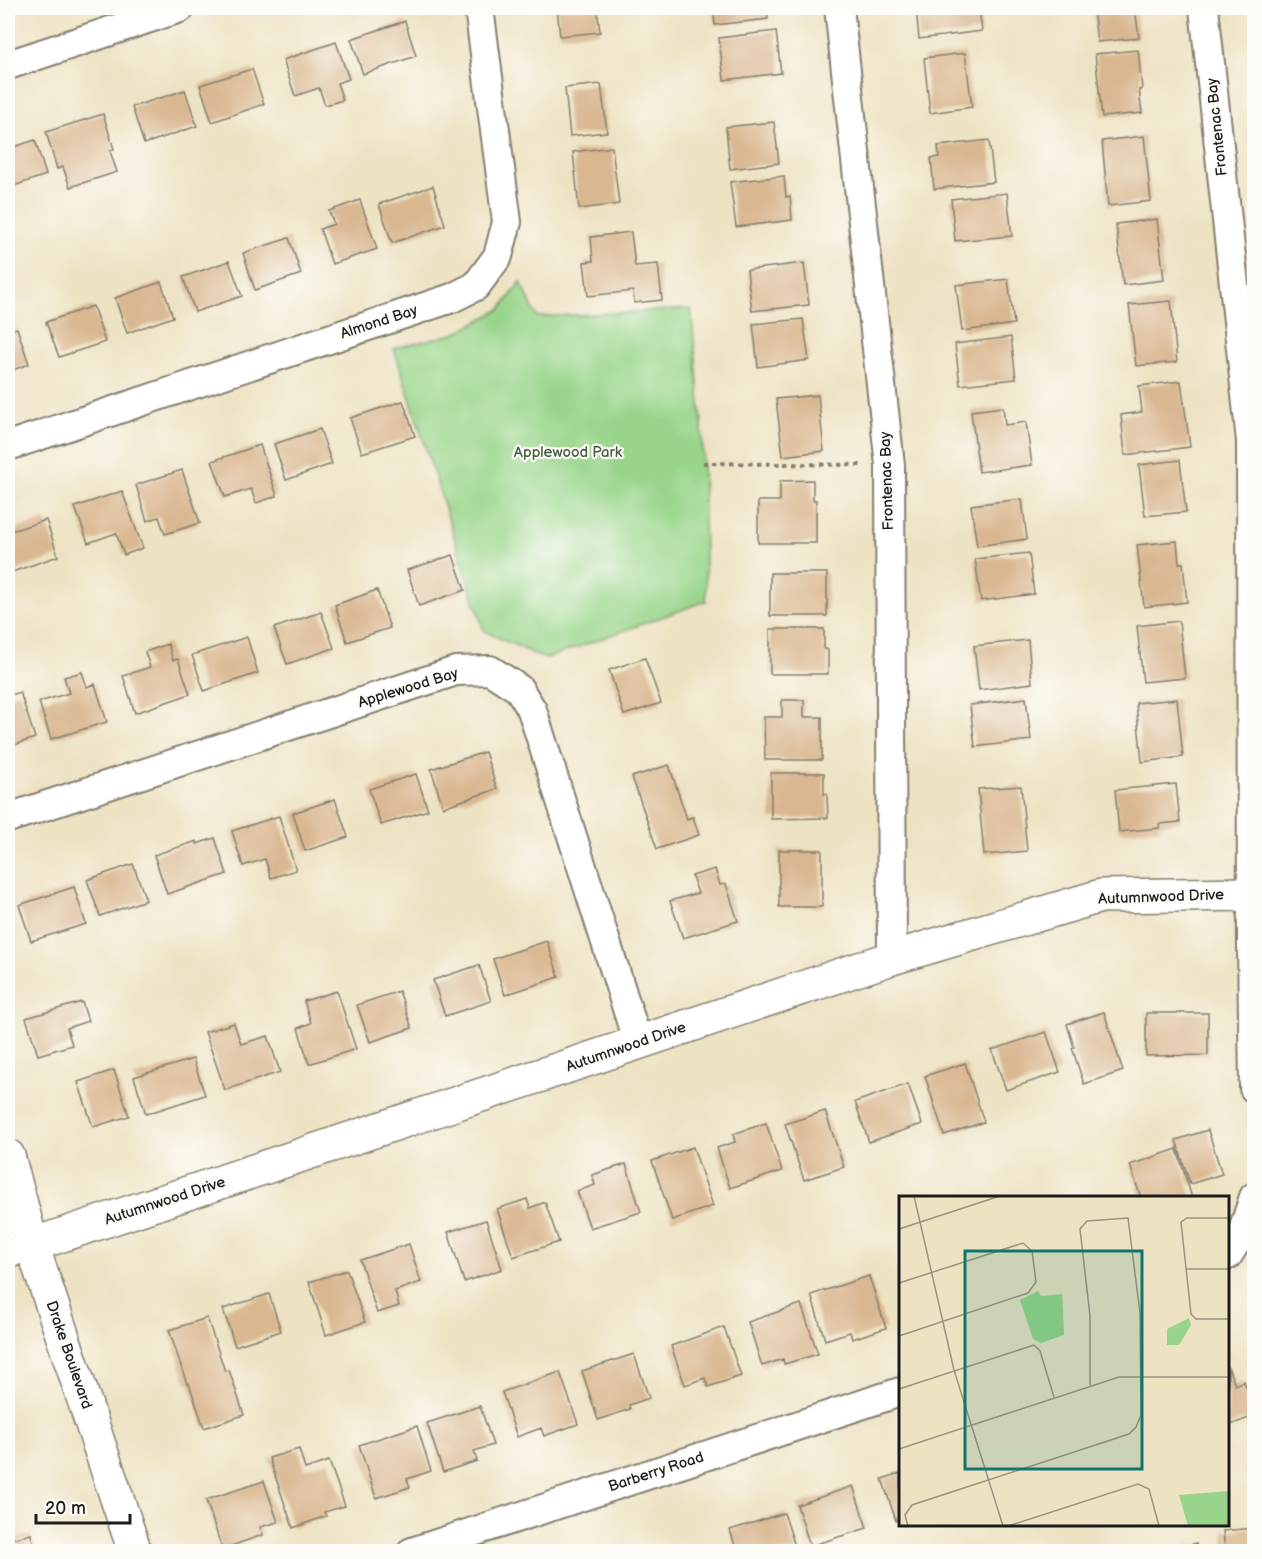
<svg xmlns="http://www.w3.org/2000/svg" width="1262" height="1559" viewBox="0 0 1262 1559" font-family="'Balsamiq Sans',sans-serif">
<rect width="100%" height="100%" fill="#fdfcf7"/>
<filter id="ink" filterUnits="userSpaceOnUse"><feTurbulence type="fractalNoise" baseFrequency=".0167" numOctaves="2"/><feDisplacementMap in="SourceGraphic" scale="12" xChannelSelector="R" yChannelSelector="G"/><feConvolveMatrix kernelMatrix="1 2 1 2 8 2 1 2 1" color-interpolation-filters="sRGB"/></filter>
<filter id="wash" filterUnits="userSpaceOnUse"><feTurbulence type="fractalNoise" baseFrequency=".008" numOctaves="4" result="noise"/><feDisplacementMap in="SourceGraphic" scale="24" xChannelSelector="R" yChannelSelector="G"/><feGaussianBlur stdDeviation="1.35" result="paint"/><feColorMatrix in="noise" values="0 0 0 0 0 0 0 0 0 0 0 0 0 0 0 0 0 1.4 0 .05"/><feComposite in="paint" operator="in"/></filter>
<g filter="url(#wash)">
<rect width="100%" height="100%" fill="#ede2c2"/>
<path fill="#98d58a" stroke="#5a7853" stroke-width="1.5" d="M521,282L537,317L691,309L702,424L706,601L545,659L484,631L394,348L454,334L501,309Z"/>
<g id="blocks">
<path fill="#d9b791" d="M557,8H597L600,32L560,36Z
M713,8H767L768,19L715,25Z
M916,8H979L982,31L919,39Z
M1093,8H1135L1139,38L1097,42Z
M405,21L416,56L363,74L351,39Z
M776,31L781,73L724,80L719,38Z
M336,42L349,79L337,83L343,100L325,105L319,88L295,96L283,60Z
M1138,50L1142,89L1139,90L1142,113L1102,117L1095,54Z
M965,53L972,107L930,113L924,58Z
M252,69L264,104L212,122L200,85Z
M601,84L607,132L570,136L565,88Z
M185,90L197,126L144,144L132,107Z
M103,114L114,149L110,151L117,172L70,187L63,167L57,169L46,132Z
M774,122L779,163L730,169L726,127Z
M1144,136L1151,201L1108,206L1102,141Z
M35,140L46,175L8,188V149Z
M989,140L994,182L934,189L931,158L939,157L938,146Z
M612,147L619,204L579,209L573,152Z
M784,176L786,197L790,196L792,220L736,227L730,182Z
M433,186L445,225L392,243L379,204Z
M1007,193L1012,236L955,241L951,199Z
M360,200L377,249L332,264L320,229L334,224L329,211Z
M1157,219L1164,280L1123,285L1116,224Z
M631,232L635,266L658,264L662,300L634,303L633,291L588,296L584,262L593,261L591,237Z
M289,238L301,274L255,290L243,253Z
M229,261L242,296L195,312L183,277Z
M804,263L809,305L752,311L747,270Z
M1008,279L1014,324L962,331L956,285Z
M161,282L173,317L127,333L115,298Z
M1171,301L1177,362L1136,366L1129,305Z
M93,306L105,342L59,357L46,322Z
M803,319L809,360L758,367L753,324Z
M17,328L29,364L8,372V331Z
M1011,337L1016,379L960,385L955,344Z
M1181,381L1190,447L1125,455L1121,415L1142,412L1139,386Z
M818,395L824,451L783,456L776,399Z
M403,401L415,436L362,453L350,418Z
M1003,407L1005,425L1026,422L1032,465L979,472L971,411Z
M320,429L332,464L286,480L274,444Z
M260,445L277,496L256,503L251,489L225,497L212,461Z
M1180,460L1186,512L1145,516L1139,465Z
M182,470L200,523L165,534L159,517L147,521L136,485Z
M813,480V500H816V543H758V501H780V481Z
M122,491L143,548L124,555L116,533L88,543L75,507Z
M1022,499L1027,539L977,546L971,505Z
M46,520L58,556L12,572L8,557V532Z
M1177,541L1179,563H1183L1187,602L1144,607L1137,545Z
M1029,553L1034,594L981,601L975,559Z
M453,555L465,590L419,606L407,570Z
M770,573H827V616H770Z
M377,590L390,628L347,642L335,605Z
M321,612L334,648L287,664L274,628Z
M1179,621L1185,678L1143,682L1137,626Z
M770,629H824V649H828V674H770Z
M247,637L258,673L204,691L192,655Z
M1028,640L1032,683L979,690L974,646Z
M168,644L173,660L178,659L190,694L135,713L123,676L150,667L145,652Z
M645,658L661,703L624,715L609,670Z
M82,672L87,687L95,684L107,722L51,739L39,702L69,693L64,677Z
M20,692L35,738L8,747V696Z
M1026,698L1031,740L975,747L970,705Z
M1177,699L1183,757L1142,762L1136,703Z
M782,700H804V717H822V760H765L764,717H782Z
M485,752L497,789L443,807L431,769Z
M669,765L687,819L693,817L699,835L657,849L632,777Z
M771,773H824V794H827L828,818L771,819Z
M416,774L428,810L381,825L369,789Z
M1176,784L1180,822L1159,824L1160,828L1119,832L1115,790Z
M1021,786L1027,851L984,855L978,789Z
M335,799L348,837L305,851L293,813Z
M279,816L296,870L271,878L265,859L243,866L232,831Z
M215,838L227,874L167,894L154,855L197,841V844Z
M779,850H822V907H779Z
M133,864L146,900L100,916L87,880Z
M715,869L720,885L726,884L738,921L683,938L670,901L698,893L692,876Z
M74,887L86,924L31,941L19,905Z
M547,941L559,977L505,995L493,959Z
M479,965L491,1001L445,1016L433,980Z
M337,991L356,1049L309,1064L298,1028L311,1023L304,1001Z
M399,991L412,1028L370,1042L357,1005Z
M82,1002L88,1021L67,1028L72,1045L38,1055L26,1018Z
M1104,1012L1123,1071L1084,1084L1072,1048L1074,1047L1067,1024Z
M1146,1013H1208V1055L1146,1056Z
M234,1023L241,1044L268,1036L280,1072L225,1090L205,1032Z
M1046,1032L1060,1072L1006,1090L992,1050Z
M193,1059L205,1095L146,1114L134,1077Z
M965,1063L984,1122L944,1135L925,1076Z
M114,1070L129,1116L93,1127L78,1082Z
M908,1084L922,1124L869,1142L855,1102Z
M825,1111L844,1167L804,1180L785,1124Z
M766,1123L782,1171L730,1188L717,1148L735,1142L733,1134Z
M1208,1130L1222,1174L1190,1184L1176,1140Z
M693,1147L713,1206L672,1220L652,1161Z
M1177,1149L1192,1198H1141L1130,1165Z
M626,1164L641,1212L590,1228L577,1191L595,1185L592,1175Z
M527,1199L530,1208L545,1202L559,1242L513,1257L497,1209Z
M486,1220L502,1269L464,1282L448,1232Z
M409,1244L421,1282L395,1291L399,1306L377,1313L360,1260Z
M347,1270L365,1322L326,1335L309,1282Z
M869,1276L886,1328L852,1339L850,1332L825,1340L811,1295Z
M269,1294L281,1331L235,1346L223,1309Z
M801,1304L818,1354L784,1364L783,1359L762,1366L748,1322Z
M207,1318L225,1371L229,1370L244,1415L204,1428L189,1383L187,1384L169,1330Z
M724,1327L741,1376L708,1387L705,1378L685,1385L671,1346Z
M634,1354L649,1398L629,1405L630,1409L598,1420L582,1371Z
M1228,1367L1235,1385L1244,1381L1254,1408V1416L1228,1426Z
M560,1372L578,1424L544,1436L541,1428L517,1437L502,1392Z
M480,1406L493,1445L474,1451L477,1461L443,1472L427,1423Z
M417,1426L431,1471L407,1479L410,1487L376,1498L359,1445Z
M299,1449L305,1469L329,1461L345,1506L324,1512L326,1516L293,1528L269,1458Z
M900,1473V1519L896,1521L882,1479Z
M264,1481L278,1522L260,1527L263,1535L222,1549L206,1500Z
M853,1486L867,1528L810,1546L797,1505Z
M784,1513L797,1552H737L730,1530Z
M1254,1528V1552H1225L1223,1531Z
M31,1534L36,1552H8V1540Z
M1196,1543L1199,1552H1172V1551Z"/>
</g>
</g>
<g filter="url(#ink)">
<use href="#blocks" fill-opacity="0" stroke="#847f6f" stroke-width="1.5"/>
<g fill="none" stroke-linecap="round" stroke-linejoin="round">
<g stroke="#847f6f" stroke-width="32">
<path id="street" d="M839,8L890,465L892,958
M1204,8L1251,441L1252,947L1254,1088
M8,65L180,8
M8,446L452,298L476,286L498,256L507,222L479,8
M8,818L456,671L490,670L519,689L532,710L638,1043
M8,1254L32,1245
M1228,1255L1243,1231L1254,1197
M412,1552L900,1392"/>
</g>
<g stroke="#847f6f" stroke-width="36">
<path id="secondary" d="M8,1156L32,1245L135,1552
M32,1245L892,958L1101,896L1254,894"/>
</g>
<path stroke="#847f6f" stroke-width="4" stroke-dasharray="4.5 4.5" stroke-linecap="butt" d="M703,463L862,465"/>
<use href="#street" stroke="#fff" stroke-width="28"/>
<use href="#secondary" stroke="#fff" stroke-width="33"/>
</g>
</g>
<g text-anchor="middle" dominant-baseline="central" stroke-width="4.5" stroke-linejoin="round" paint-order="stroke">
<g font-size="15" fill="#1c1c1c" stroke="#fdfcf7">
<text transform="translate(1217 127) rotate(-96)">Frontenac Bay</text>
<text transform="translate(379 322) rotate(-18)">Almond Bay</text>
<text transform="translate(887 481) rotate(-92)">Frontenac Bay</text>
<text transform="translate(408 688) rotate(-17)">Applewood Bay</text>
<text transform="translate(1161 897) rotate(-2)">Autumnwood Drive</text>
<text transform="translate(626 1047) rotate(-19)">Autumnwood Drive</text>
<text transform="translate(165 1201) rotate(-18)">Autumnwood Drive</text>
<text transform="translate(69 1355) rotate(71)">Drake Boulevard</text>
<text transform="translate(656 1472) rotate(-18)">Barberry Road</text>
</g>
<g font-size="15" fill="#475d42" stroke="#fdfcf7">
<text x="568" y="452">Applewood Park</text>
</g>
</g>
<g transform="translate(899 1196)">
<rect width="330" height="330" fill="#ede2c2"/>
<path d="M139,95L142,100L163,98L164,114L165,139L142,147L134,143L121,104ZM290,122L292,129L280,149H268V133ZM330,295V330H289L280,299Z" fill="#98d58a"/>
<path fill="none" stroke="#999380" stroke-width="1.5" d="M15,0L55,174L104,330M330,22H288L282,26L292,118L297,123H330M0,33L101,0M287,73H330M0,87L124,47L133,55L137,86L129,97L0,140M0,193L135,149L141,155L155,201M0,253L220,181H330M9,330L6,319L13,309L230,238L237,231L242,219L241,117L229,22L188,25L181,33L191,120V189M109,330L239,288L250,293L260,330"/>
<path fill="#0f766e" fill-opacity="0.15" stroke="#0f766e" stroke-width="3" d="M66,55H243V273H66Z"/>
<rect width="330" height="330" fill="none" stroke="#1c1c1c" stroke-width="3"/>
</g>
<rect width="1262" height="1559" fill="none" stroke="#fdfcf7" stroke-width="30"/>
<path d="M36 1514v9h94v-9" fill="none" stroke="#1c1c1c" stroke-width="3"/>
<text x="45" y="1514" font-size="18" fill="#1c1c1c" stroke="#fdfcf7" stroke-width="4.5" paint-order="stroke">20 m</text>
</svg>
